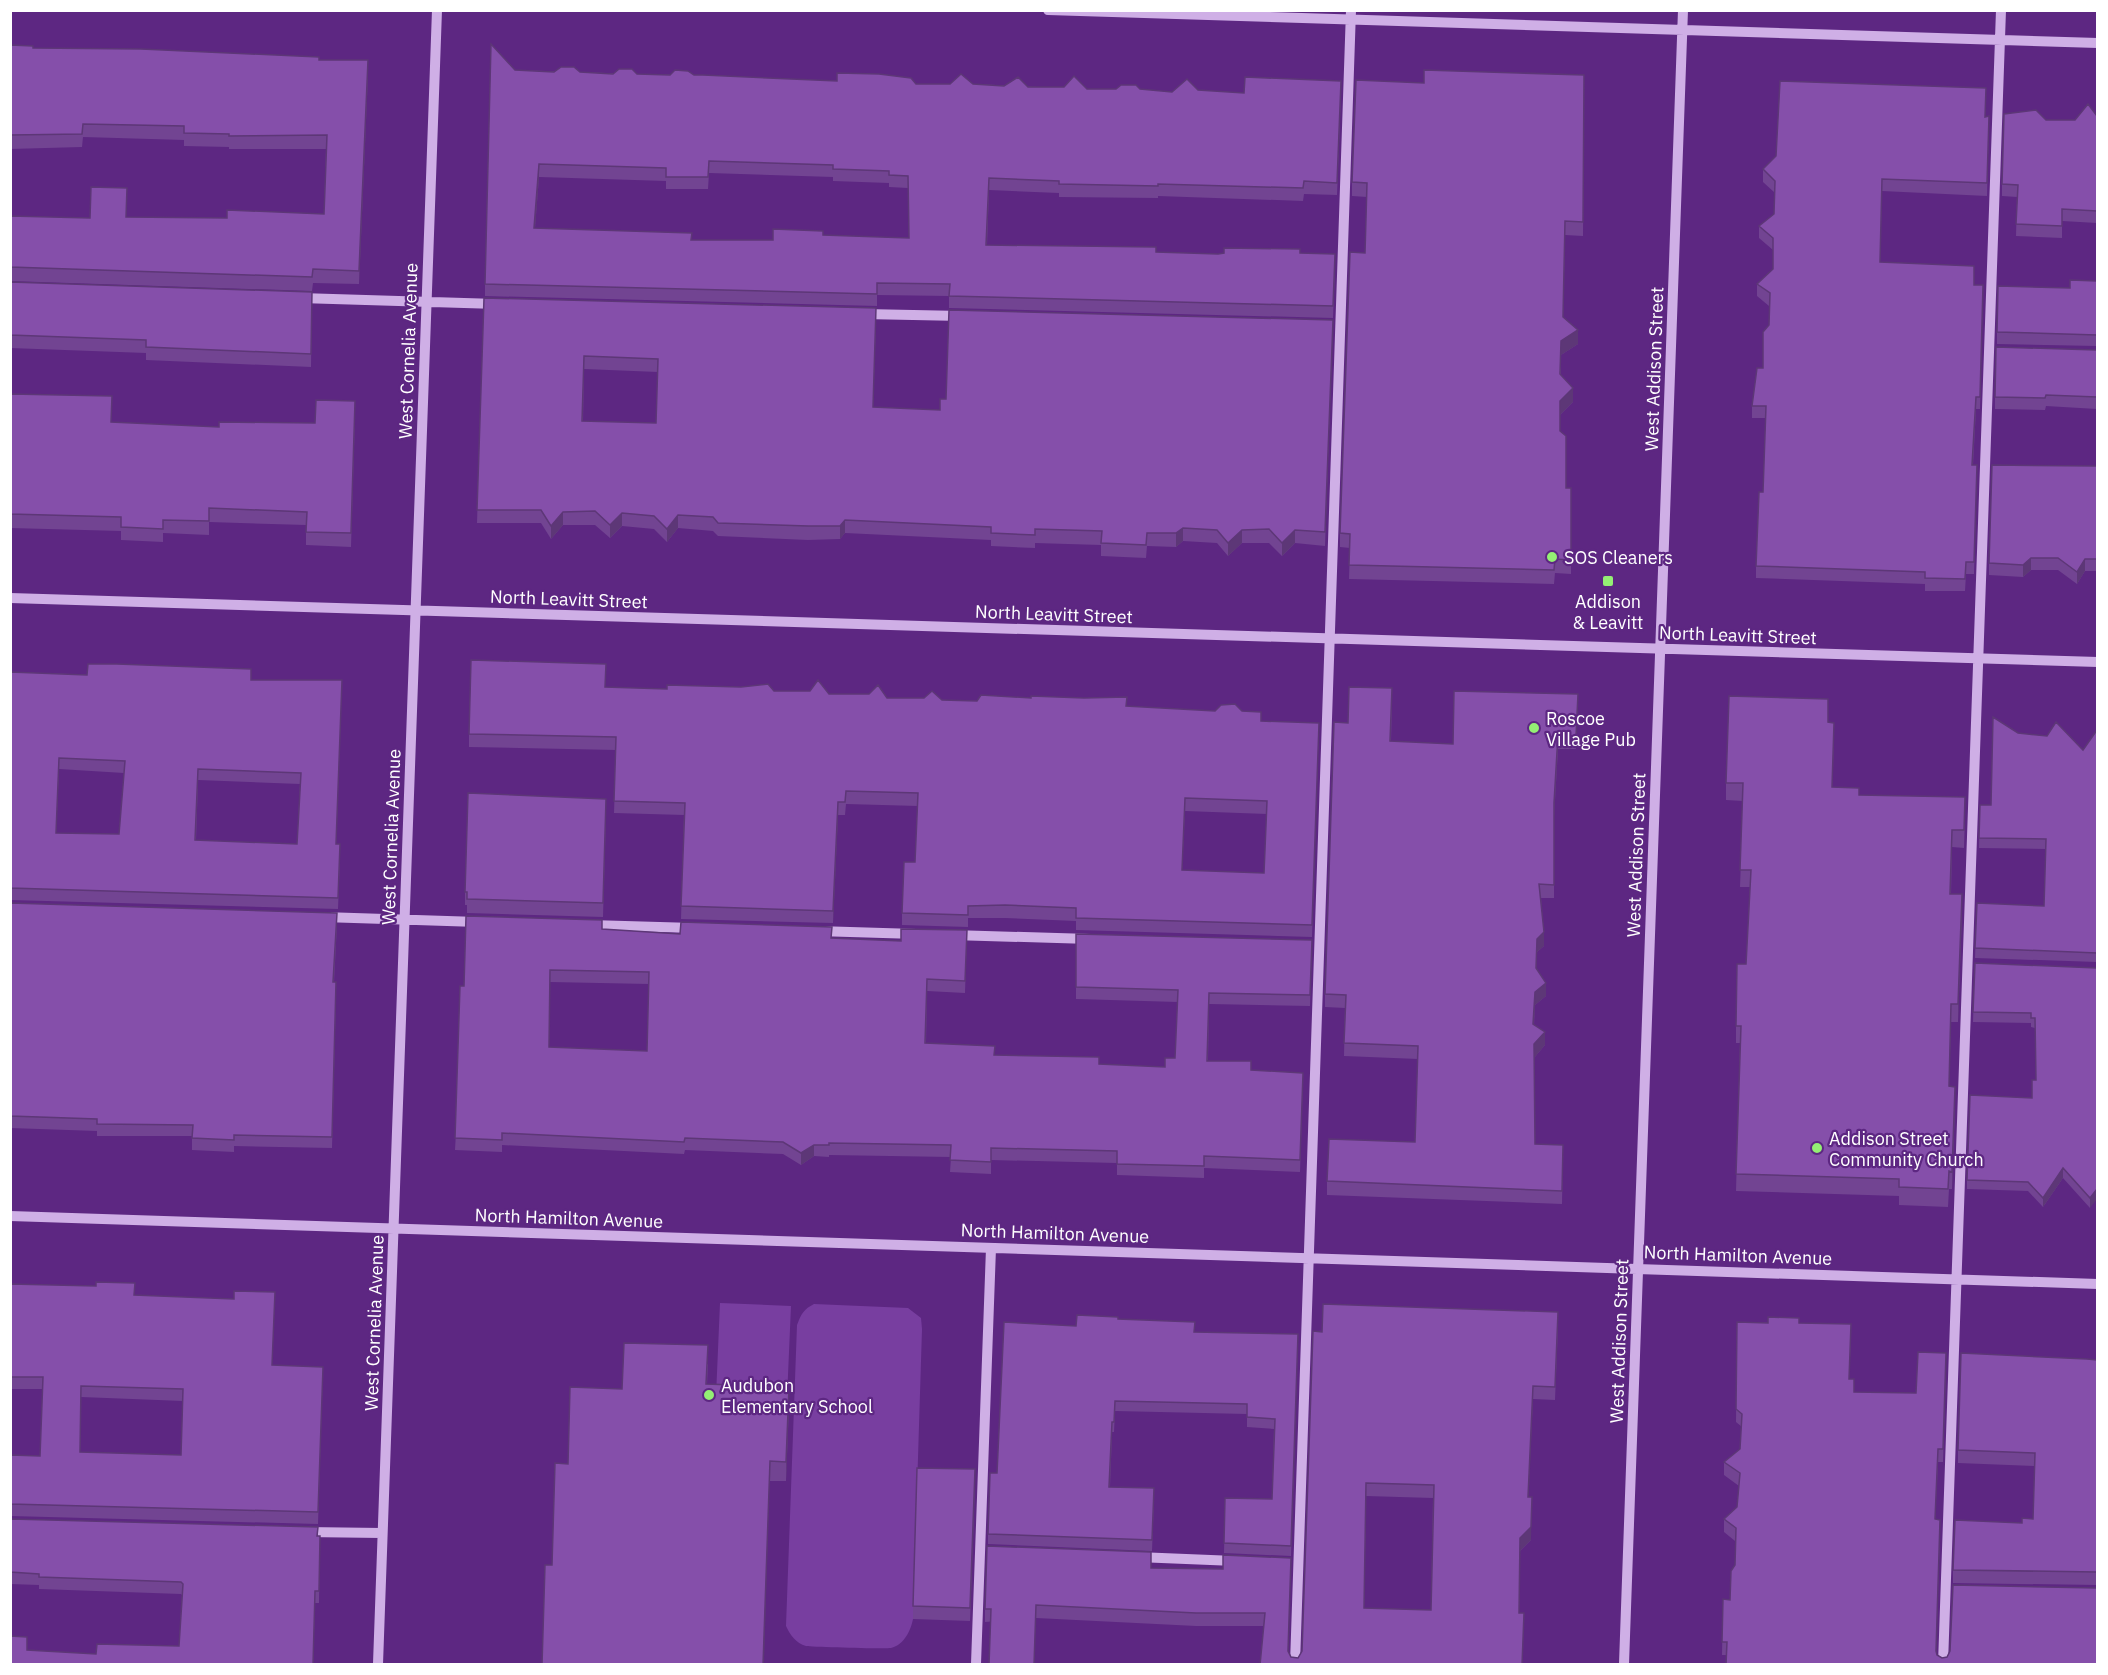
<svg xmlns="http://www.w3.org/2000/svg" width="2108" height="1675" viewBox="0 0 2108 1675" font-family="'IBM Plex Sans',sans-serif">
<rect width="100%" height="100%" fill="#5d2782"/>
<path fill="#783ea0" d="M720,1303L791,1306L787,1398L716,1396Z
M814,1304L908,1308L921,1318L922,1329L913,1619C911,1630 904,1645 891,1648C885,1649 812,1647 806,1646C796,1643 790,1635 786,1626L797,1325C801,1314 804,1309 814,1304Z"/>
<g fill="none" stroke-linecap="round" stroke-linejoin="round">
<path stroke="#cfafe6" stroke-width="10" d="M1048,10L2098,43
M300,298L497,304
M864,314L962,316
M10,598L2098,662
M323,917L478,922
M590,925L694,928
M817,931L916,934
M952,935L1090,939
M10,1216L2098,1284
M305,1532L382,1533
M1137,1557L1235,1561
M378,1664L437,10
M976,1664L991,1248
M1295,1664L1351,10
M1624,1664L1683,10
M1943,1664L2001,10"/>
</g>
<path fill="#724492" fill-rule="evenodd" d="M10,45L33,48L319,60L368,74L359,284L313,283L312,291L10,281V216L90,218L127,217L227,218L324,214L326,149H229V147L184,146V140L83,137L82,147L10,149Z
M515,70L637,74L694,75L916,84H973L1087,89H1140L1172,92L1198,90L1244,93L1341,94L1337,195L1304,194L1303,201L1158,196V198L1059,197V193L989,190L987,245L1156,252L1218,254L1300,253L1335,266L1333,318L949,308V296L877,295V306L485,296V284ZM709,173L833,177V181L889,183V187L908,188L909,238L823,235L773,240H692L535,228L539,177L666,181V189H708Z
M1584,75L1583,236L1565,235L1563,317L1578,344L1561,355V375L1573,402L1560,415V431L1566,488H1571V574L1555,573L1554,584L1349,579L1350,548L1340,547V533L1365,253L1367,197L1352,196V182L1424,83Z
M1989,116L1987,196L1882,191L1880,262L1974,285H1983L1980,409H1976L1973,465H1977L1974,574H1966L1965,591H1925V584L1756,578V566L1763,492L1766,418H1752V406L1763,368L1769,325V306L1757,296V284L1773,269V250L1759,238V226L1774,214L1775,193L1763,182V169Z
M2097,116V223L2062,221V238L2016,236L2017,197L2002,196V184L2046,120H2075Z
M2097,281V346L1997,344V332L2070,288Z
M10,282L312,292L311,367L146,360V353L10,348Z
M484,298L876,321L873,407L940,410L946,399L1333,320L1325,546L1295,543L1282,556L1269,543H1242L1228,556L1217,543L1183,541L1176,547L1147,546L1146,558L1101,556V545L1035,543V548L991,546V540L845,533L840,539L808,540L718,536L713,531L678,528L667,542L654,529L622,526L610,538L595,525H563L551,539L541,523H477ZM584,369L658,372L656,423L583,421Z
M2097,350V409L2046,406L2045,410L1995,409V397Z
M10,394L112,422L219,427L315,423L355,415L351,547L306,545V525L209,522V535L163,533V542L121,540V531L10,528Z
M2097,466V571H2085L2077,584L2058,570H2031L2023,577L1989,575V563Z
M10,672L251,680H342L336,844L340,856L338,909L10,900ZM59,769L124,773L119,834L56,833ZM198,780L300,784L297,844L196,840Z
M606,687L667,689L774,691L887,698L1127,706L1215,711H1242L1261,721L1319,723L1312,937L1076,930V921L1005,918H968V927L902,925V913L915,862L918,806L846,804L845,815H838L833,923L681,919L684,815L614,813L616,750L469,747V734ZM1185,811L1267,814L1264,873L1182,870Z
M1392,702L1391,741L1453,744L1578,708L1576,749H1558L1554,817V898H1541L1544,946L1537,952L1536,969L1546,996L1535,1005L1534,1025L1545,1045L1534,1058L1535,1144L1563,1145L1562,1204L1327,1195V1181L1415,1142L1418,1059L1344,1056L1345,1008L1325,1007V994L1348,723Z
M1828,722L1834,740L1832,787L1859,795L1965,814L1964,848L1952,847L1951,894L1962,912L1958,1022H1951L1949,1086L1955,1104L1952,1189H1949L1948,1207L1899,1205V1196L1736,1191L1740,1043H1736V1026L1746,964L1750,887H1740L1743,801L1726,800V783Z
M2097,730V962L1975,958L1977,903L2044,906L2046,849L1979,848L1980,805H1991L2018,733L2083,750Z
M606,812L603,917L467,913V905H465V892Z
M10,903L337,924L334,982L336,993L332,1148L234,1146V1152L192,1150V1136H97V1131L10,1128Z
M602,929L680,934L901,941L967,930L965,993L927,991L926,1043L995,1055L1099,1064L1165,1067L1175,1058L1178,1002L1076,999V934L1312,940L1310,1006L1209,1004L1208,1061L1251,1070L1303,1073L1300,1172L1204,1168V1178L1117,1175V1163L991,1160V1174L950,1172L951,1157L829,1155V1157L814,1156L801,1165L783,1154L685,1150L684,1154L502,1145V1152L455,1150L464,986ZM550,982L649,984L647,1051L549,1047Z
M1975,963L2097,968L2090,1208L2063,1178L2043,1207L2028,1191L1967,1189V1180L2032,1098L2036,1080L2035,1028L2031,1027V1023L1973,1022Z
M10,1284L135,1295L273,1365L323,1367L318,1524L10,1516V1455L40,1456L43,1389H10ZM81,1397L183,1401L181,1455L80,1452Z
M1118,1319L1195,1332L1298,1334L1291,1556L1224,1553L1225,1498L1272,1499L1274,1429L1247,1427V1414L1115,1411L1114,1432H1112L1110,1487L1154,1498L1152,1551L988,1544V1534L997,1473L1076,1326Z
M1737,1322L1799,1323L1851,1337L1849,1379L1854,1392L1916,1393L1946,1366L1943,1462H1938L1935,1520L1940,1533L1936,1652L1937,1655L1942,1658L2097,1665L1722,1655L1723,1599L1730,1600L1735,1565V1541L1724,1532V1519L1737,1507L1739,1486L1724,1475V1462L1740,1449L1742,1427L1736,1422Z
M1558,1325L1555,1400L1533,1399L1528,1497L1531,1540L1520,1551L1519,1613L1524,1626L1260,1665L1264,1626H1196L1036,1618L985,1622V1609L1151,1568L1223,1569L1291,1558L1288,1652L1291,1657L1298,1658L1302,1651L1313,1331ZM1366,1496L1433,1498L1431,1610L1364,1608Z
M2097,1360V1585L1953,1583V1570L2022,1523L2033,1519L2035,1466L1958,1463V1450Z
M708,1364L707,1384L789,1406L786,1481H770L552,1565L568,1464L622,1389Z
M975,1482L970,1621L913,1619V1606Z
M10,1519L318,1527V1536H320L319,1603H315L313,1665H10V1636L27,1637V1650L96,1654L97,1644L179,1646L182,1595L181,1594L39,1589V1585L10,1584Z"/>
<path fill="#5d3777" d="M368,60V74L359,284V271Z
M539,164V177L534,240V228Z
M1578,330V344L1561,355V341Z
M1573,388V402L1560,415V401Z
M563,512V525L551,539V526Z
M622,513V526L610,538V525Z
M678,515V528L667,542V529Z
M845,520V533L840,539V526Z
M1183,528V541L1176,547V533Z
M1242,530V543L1228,556V543Z
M1295,530V543L1282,556V543Z
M2031,558V570L2023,577V565Z
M2085,559V571L2077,584V572Z
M1834,723V740L1832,804V787Z
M1558,735L1554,817V898V803Z
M838,802V815L833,923V911Z
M1962,894V912L1958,1022V1004Z
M1544,932V946L1537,952L1536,982L1537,939Z
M1546,983V996L1535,1005L1533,1038V1024L1535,992Z
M1545,1032V1045L1534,1058V1044Z
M1955,1087V1104L1952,1189V1172Z
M814,1145V1156L801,1165V1153Z
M2063,1168V1178L2043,1207V1198Z
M2097,1189V1199L2090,1208V1198Z
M1533,1386V1399L1528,1510V1497Z
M789,1387V1406L786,1481V1462Z
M770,1461L764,1665H763Z
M1532,1497L1531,1540L1520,1551V1538Z"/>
<path fill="#854faa" stroke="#5d3777" stroke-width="1.5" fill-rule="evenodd" d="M491,44L515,70L554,72L561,67H574L580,72L613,74L619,69H632L637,74L670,75L675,70L688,71L694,75H703L837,81V73L879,74L911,78L916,84H950L961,74L973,84L1004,86L1018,77L1028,87H1064L1074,76L1087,89H1116L1121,85H1136L1140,89L1172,92L1187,79L1198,90L1244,93L1245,77L1341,81L1337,183L1304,181L1303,188L1158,184V186L1059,184V181L989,178L986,245L1156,247V252L1218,254L1224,253V248L1300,249V253L1335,254L1333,306L949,296L950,284L877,283V294L485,284ZM709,161L833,165V169L889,171V175L908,176L909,238L823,235V231L773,229V240H691L692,233L534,228L539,164L666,168V177H708Z
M10,45L33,46V48L141,49L319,57V60H368L359,271L313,269L312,277L10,267V216L90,218L91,187L127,188L126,217L227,218V210L324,214L327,135L229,136V134L184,133V126L83,124L82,134L10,135Z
M1424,70L1584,75L1583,222L1565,221L1563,317L1578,330L1561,341L1560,374L1573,388L1560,401V431L1566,436V488H1571V560L1555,559L1554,570L1349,565L1350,534L1340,533L1350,252L1365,253L1367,183L1352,182L1356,80L1424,83Z
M1780,81L1986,88L1985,117L1989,116L1987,183L1882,179L1880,262L1974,266V285H1983L1980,397H1976L1972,465H1977L1974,562H1966L1965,579L1925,578V572L1756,566L1759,492H1763L1766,406H1752L1757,368H1763V332L1769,325L1770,293L1757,284L1773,269V238L1759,226L1774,214L1775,181L1763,169L1776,156Z
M2088,104L2097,116V211L2062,209V226L2016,224L2018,185L2002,184L2004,114L2036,110L2046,120H2075Z
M2070,280L2097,281V335L1997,332L1998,286L2070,288Z
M10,282L312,292L311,354L146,347V340L10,335Z
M484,298L876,308L873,407L940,410V399H946L949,310L1333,320L1325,532L1295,530L1282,543L1269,529L1242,530L1228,543L1217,530L1183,528L1176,533H1147L1146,545L1101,543L1102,531L1035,529V535L991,533V527L845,520L840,526H808L718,523L713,517L678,515L667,529L654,516L622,513L610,525L595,511L563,512L551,526L541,510H477ZM584,356L658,359L656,423L582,421Z
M1996,347L2097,350V397L2046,395L2045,398L1995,397Z
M10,394L112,396L111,422L219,427V422L315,423L316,400L355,401L351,533L306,532L307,512L209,508V521L163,520V529L121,527V517L10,514Z
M1992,465L2097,466V559H2085L2077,572L2058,558H2031L2023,565L1989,563Z
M471,660L606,664L605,687L667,689V685L741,687L768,684L774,691H810L818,680L829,694H869L878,685L887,698H924L932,691L942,700L977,701L981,695L1031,698V696L1084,698L1127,697L1126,706L1215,711L1221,705L1235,704L1242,711L1261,712V721L1319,723L1312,925L1076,918V908L1005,905L968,906V915L902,913L904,862H915L918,793L846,791L845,802H838L833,911L681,906L685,803L614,801L616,737L469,734ZM1185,798L1267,801L1264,873L1182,870Z
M88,664H117L251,669V680H342L336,844H340L338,898L10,888V672L87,675ZM59,758L125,761L119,834L56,833ZM198,769L301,773L297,844L195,840Z
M1349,687L1392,688L1390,741L1453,744L1454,691L1578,694L1576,736L1558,735L1554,803V885L1539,884L1544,932L1537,939L1536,968L1546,983L1535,992L1533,1024L1545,1032L1534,1044L1535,1144L1563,1145L1562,1191L1327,1181L1329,1139L1415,1142L1418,1046L1344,1043L1346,995L1325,994L1334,722L1348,723Z
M1729,696L1828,699V722L1834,723L1832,787L1859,788V795L1965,797L1964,830H1952L1950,894H1962L1958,1004H1951L1949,1086L1955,1087L1952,1172L1949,1171L1948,1189L1899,1187V1179L1736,1174L1741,1026H1736L1737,964H1746L1751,870H1740L1743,783H1726Z
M1993,717L2018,733L2047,736L2056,722L2083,750L2097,730V953L1975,948L1977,903L2044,906L2046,839L1979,838L1980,805H1991Z
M468,793L606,799L603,903L467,899V892H465Z
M10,903L337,913L333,982H336L332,1137L234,1135V1140L192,1138L193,1125L97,1124V1119L10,1116Z
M466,916L602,920V929L680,934L681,922L832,927L831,938L901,941V929L967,930L965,981L927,979L925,1043L995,1046L994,1055L1099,1057V1064L1165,1067V1058H1175L1178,990L1076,987V934L1312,940L1310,995L1209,993L1207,1061H1251V1070L1303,1073L1300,1160L1204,1156V1166L1117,1164V1151L991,1148V1162L950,1160L951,1145L829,1143V1145H814L801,1153L783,1142L685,1138L684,1142L502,1133V1140L455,1138L460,986H464ZM550,970L649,972L647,1051L549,1047Z
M1975,963L2097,968V1189L2090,1198L2063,1168L2043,1198L2028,1182L1967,1180L1970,1095L2032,1098V1080H2036L2035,1018H2031V1013L1973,1012Z
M96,1282L135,1283L134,1295L234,1299V1291L275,1292L272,1365L323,1367L318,1512L10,1504V1455L40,1456L43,1377H10V1284L96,1286ZM81,1386L183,1389L181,1455L80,1452Z
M1323,1304L1558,1312L1555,1387L1533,1386L1528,1497H1532L1531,1527L1520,1538L1519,1613H1524L1522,1665H1260L1265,1613H1196L1036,1605L1034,1665H989L991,1609H985L987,1546L1151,1552V1568L1223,1569V1555L1291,1558L1288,1651L1291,1657L1298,1658L1302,1651L1313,1331L1322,1332ZM1366,1483L1434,1485L1431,1610L1364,1608Z
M1077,1315L1118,1317V1319L1195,1322L1194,1332L1298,1334L1291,1546L1224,1543L1225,1498L1272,1499L1275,1419L1247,1417V1404L1115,1401L1114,1422H1112L1109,1487L1154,1488L1152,1540L988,1534L990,1473H997L1004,1322L1076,1326Z
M1768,1317L1799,1318V1323L1851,1324L1849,1379H1854V1392L1916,1393L1918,1352L1946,1353L1943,1449H1938L1935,1519L1940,1520L1936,1651L1937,1655L1942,1658L1947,1657L1950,1651L1953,1585L2097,1588V1665H1726L1727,1642H1722L1723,1599L1730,1600L1731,1571L1735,1565L1736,1528L1724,1519L1737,1507L1740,1473L1724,1462L1740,1449L1742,1414L1736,1409L1737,1322L1768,1323Z
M624,1343L708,1345L706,1384L789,1387L786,1462L770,1461L763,1665H542L545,1565H552L555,1463L568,1464L570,1387L622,1389Z
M1961,1353L2087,1359L2097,1360V1572L1953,1570L1955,1520L2022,1523V1518L2033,1519L2035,1453L1958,1450Z
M917,1468L975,1469L970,1608L913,1606Z
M10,1519L318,1527L317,1536H320L319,1591H315L313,1665H10V1636L27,1637V1650L96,1654L97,1644L179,1646L183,1584L181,1582L39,1577V1574L10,1572Z"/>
<g fill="#94ef74" stroke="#5d2782" stroke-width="2">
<circle cx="1552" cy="557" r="6"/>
<rect x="1602" y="575" width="12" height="12" rx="3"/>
<circle cx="1534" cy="728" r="6"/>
<circle cx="1817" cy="1148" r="6"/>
<circle cx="709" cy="1395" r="6"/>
</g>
<g text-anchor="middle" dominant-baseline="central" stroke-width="4.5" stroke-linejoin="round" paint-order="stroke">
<g font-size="18" fill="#fff" stroke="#5d2782">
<text transform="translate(408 351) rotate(-88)">West Cornelia Avenue</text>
<text transform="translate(1654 369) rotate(-88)">West Addison Street</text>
<text transform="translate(569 599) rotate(2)">North Leavitt Street</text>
<text transform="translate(1054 614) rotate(2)">North Leavitt Street</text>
<text transform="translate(1738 635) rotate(2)">North Leavitt Street</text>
<text transform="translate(391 837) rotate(-88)">West Cornelia Avenue</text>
<text transform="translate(1636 855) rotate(-88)">West Addison Street</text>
<text transform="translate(569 1218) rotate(2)">North Hamilton Avenue</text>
<text transform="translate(1055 1233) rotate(2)">North Hamilton Avenue</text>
<text transform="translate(1738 1255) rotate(2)">North Hamilton Avenue</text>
<text transform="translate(374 1323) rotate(-88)">West Cornelia Avenue</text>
<text transform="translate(1619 1341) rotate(-88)">West Addison Street</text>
</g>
<g font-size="18" fill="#fff" stroke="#5d2782" text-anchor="start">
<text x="1564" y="557">SOS Cleaners</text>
<text x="1608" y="601" text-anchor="middle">Addison<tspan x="1608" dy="21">&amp; Leavitt</tspan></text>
<text x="1546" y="718">Roscoe<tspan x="1546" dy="21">Village Pub</tspan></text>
<text x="1829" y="1138">Addison Street<tspan x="1829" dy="21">Community Church</tspan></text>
<text x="721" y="1385">Audubon<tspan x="721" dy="21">Elementary School</tspan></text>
</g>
</g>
<rect width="2108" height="1675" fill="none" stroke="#ffffff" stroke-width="24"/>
</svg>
